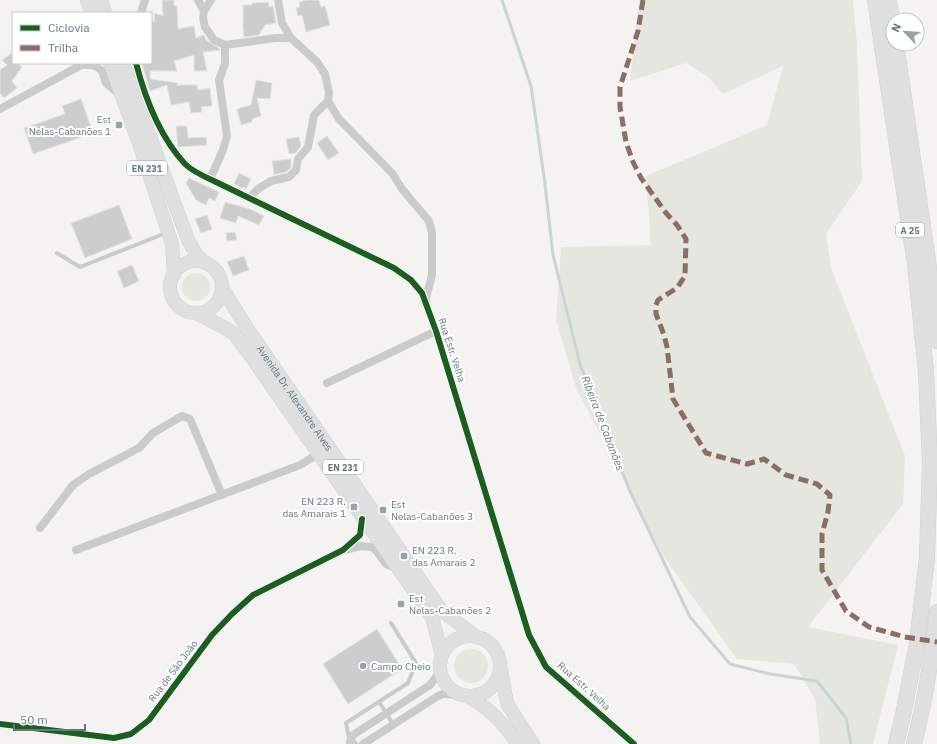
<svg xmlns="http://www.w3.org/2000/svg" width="937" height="744" viewBox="0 0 937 744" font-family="'IBM Plex Sans',sans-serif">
<rect width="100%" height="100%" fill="#f4f3f1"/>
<path fill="#e4e6df" d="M639,0H853L857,44L862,181L826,234L831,268L905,456L903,504L808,627L898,645L873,744H820L815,699L794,664L737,659L664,557L576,388L556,320L561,247L651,245L646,176L767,125L783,66L723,94L708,77L686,63L630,81Z
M182 287a14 14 0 1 1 28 0a14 14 0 1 1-28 0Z
M454 666a17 17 0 1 1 34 0a17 17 0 1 1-34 0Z"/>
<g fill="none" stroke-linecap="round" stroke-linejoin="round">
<path stroke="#c9d4d5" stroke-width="3" d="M502,0L531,86L545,184L553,255L580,364L629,489L690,617L730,664L770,674L817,681L846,718L851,744"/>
</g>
<path fill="#cccece" stroke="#e3e2e1" d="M162,0H174V6H177L178,29L194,26L196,38L204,35L206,40L220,49V50L203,52L207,71H194V55L174,61L177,71H150V79L178,83L177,85H197L198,90L210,88L212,106L201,107L202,112L191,113L189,102L171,105L167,85L150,91L149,88L142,63H151V21L155,22L154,13L163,16Z
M307,0H319L321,7L325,6L330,25L306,32L302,15L298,16L296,8L300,7L299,2Z
M268,2L269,7L273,6L276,23L265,25L259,35L244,37L243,28V5H252V3Z
M13,52V63H18L22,67L12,81L17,88L4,98L0,93V70L7,65L2,60Z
M256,80L272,83L270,99L257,98L261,116L252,119V122L241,125L237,109L251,105Z
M81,99L93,133L33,154L24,128L65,114L62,106Z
M176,126H187L188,138L206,137L207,145L178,147Z
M327,136L339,153L328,160L317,143Z
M299,137L301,146L296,153L289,154L286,139Z
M291,159V168L286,172L274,175L272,161Z
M239,173L251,179L246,189L243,187L242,188L234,184Z
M189,178L219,192L215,201L209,198L206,205L196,200L186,183Z
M225,202L250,209L264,216L259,225L238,216L236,223L220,218Z
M119,205L132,239L85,258L71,223Z
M207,215L212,229L201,233L195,219Z
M235,232L237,240L227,241L226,233Z
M244,256L249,270L233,276L227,262Z
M132,265L139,281L124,288L117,271Z
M377,629L402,669L348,704L323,664Z"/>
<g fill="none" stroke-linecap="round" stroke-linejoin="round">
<g stroke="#d0d1d0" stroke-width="14">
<g id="primary">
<path d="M87,0L92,13"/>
<path d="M101,0L105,13"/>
<path d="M110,63L139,143L172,244L174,275"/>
<path d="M123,63L188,240L196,254L205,263"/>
<circle cx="196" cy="287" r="26"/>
<path id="s1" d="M222,288L247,328L441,610L475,636"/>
<path d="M196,313L227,329L235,335L250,355L432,617L442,655"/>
<circle cx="470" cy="666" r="30"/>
<path d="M501,670L505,693L508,705L533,744"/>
<path d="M469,697C490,708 505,725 518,744"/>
</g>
</g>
<g stroke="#d0d0d0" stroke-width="16">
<path id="highway" d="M875,0L915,264L926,372L930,462L927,557L917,643L903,715L896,744
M889,0L893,27
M896,44L928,260L937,341
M914,744C925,701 932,656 937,612"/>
</g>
<path stroke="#cacccc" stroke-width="4" d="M57,253L80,267L166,233
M379,702L393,724
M349,739L346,723L408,683L416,663L391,623"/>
<path stroke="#cacccc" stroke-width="8" d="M198,0L204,11L203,18L205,27L214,40L225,45L276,38H291
M204,11L211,0
M141,13L145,0
M136,63C145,98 160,137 185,164C192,171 205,177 214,181L394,268L411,280L422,293L436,331L529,635L546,667L634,744
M81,65H90L97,67L102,71L106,83L119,94
M328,101L339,119L392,173L402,189L429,221L432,233V275L425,302
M0,109L85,63
M210,179L223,150L227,136L219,80L225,64V45
M249,198L258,189L271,181L289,177L296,170L298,159L308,147L314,115L328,101L329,92L325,74L317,62L291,38L282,23L278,0
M327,383L436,331
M40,528L73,485L89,474L139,448L153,433L182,416L190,419L222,495
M76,550L300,465L318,454
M345,550L361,546L371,547L375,549L386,564L396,568
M0,724L114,738L131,734L149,720L212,635L232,614L253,595L343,550L360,535L362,519
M354,744L350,742L353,735L430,685L437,676L440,667
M363,744L438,696L443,694L460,695"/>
<use href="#primary" stroke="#dfdfe0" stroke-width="13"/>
<use href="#highway" stroke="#dfdfe0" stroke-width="15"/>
<path stroke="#8d6e63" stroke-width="5" stroke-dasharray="10 5" stroke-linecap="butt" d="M643,0L638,31L620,87V107L626,142L633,162L641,178L666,213L677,225L686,239L685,276L677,288L658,300L656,305V314L664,335L667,347L673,399L706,453L747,464L764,459L786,475L817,484L830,495L828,512L822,534V570L846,611L869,627L905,637L937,642"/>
<g stroke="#fff" stroke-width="8">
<path id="cycleway" d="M136,63C145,98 160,137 185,164C192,171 205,177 214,181L394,268L411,280L422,293L436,331L529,635L546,667L634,744
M0,724L114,738L131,734L149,720L212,635L232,614L253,595L343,550L360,535L362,519"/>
</g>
<use href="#cycleway" stroke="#1b5e20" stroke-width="6"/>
</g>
<g fill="#95a3aa" stroke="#fff" stroke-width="1.5">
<rect x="115" y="121" width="8" height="8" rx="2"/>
<rect x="350" y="503" width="8" height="8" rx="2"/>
<rect x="379" y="506" width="8" height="8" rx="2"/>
<rect x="400" y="552" width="8" height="8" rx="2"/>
<rect x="397" y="600" width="8" height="8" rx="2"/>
<circle cx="363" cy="666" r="4"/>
</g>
<g text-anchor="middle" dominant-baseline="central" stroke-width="4" stroke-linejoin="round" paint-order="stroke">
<g fill="#fff" stroke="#91a0a8" stroke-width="1">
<rect x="127" y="161" width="40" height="14" rx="3"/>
<rect x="896" y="223" width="28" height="14" rx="3"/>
<rect x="323" y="460" width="40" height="14" rx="3"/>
</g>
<g font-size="9" font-weight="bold" fill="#627883">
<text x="147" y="168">EN 231</text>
<text x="910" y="230">A 25</text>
<text x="343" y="467">EN 231</text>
</g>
<g font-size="10" fill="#627883" stroke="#fff" text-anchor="start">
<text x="111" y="119" text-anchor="end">Est<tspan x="111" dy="12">Nelas-Cabanões 1</tspan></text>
<text x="346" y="501" text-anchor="end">EN 223 R.<tspan x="346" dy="12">das Amarais 1</tspan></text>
<text x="391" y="504">Est<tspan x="391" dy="12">Nelas-Cabanões 3</tspan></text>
<text x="412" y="550">EN 223 R.<tspan x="412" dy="12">das Amarais 2</tspan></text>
<text x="409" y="598">Est<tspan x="409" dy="12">Nelas-Cabanões 2</tspan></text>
<text x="371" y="666">Campo Cheio</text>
</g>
<g font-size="10" fill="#627883" stroke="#fff">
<text transform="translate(452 350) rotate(72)">Rua Estr. Velha</text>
<text stroke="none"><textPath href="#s1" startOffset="132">Avenida Dr. Alexandre Alves</textPath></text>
<text transform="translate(173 671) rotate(-53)">Rua de São João</text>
<text transform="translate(584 686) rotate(42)">Rua Estr. Velha</text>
</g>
<g font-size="11" font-style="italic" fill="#5d7b80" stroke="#fff">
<text transform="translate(603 423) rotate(69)">Ribeira de Cabanões</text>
</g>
</g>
<rect x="12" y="12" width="140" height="52" fill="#ffffff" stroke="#c0c9cd"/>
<rect x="20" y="25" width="20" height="6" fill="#1b5e20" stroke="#c0c9cd"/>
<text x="48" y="32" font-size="12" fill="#627883">Ciclovia</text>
<rect x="20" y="45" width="20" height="6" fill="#8d6e63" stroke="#c0c9cd"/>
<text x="48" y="52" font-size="12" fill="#627883">Trilha</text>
<g transform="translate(905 32) rotate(295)"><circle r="19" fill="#ffffff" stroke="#c0c9cd"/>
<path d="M0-3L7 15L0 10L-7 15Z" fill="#95a3aa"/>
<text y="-6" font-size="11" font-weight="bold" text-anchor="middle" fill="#627883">N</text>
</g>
<path d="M14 724v6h71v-6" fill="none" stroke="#627883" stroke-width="2"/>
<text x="20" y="724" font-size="12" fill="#627883" stroke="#ffffff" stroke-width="3" paint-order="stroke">50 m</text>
</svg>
